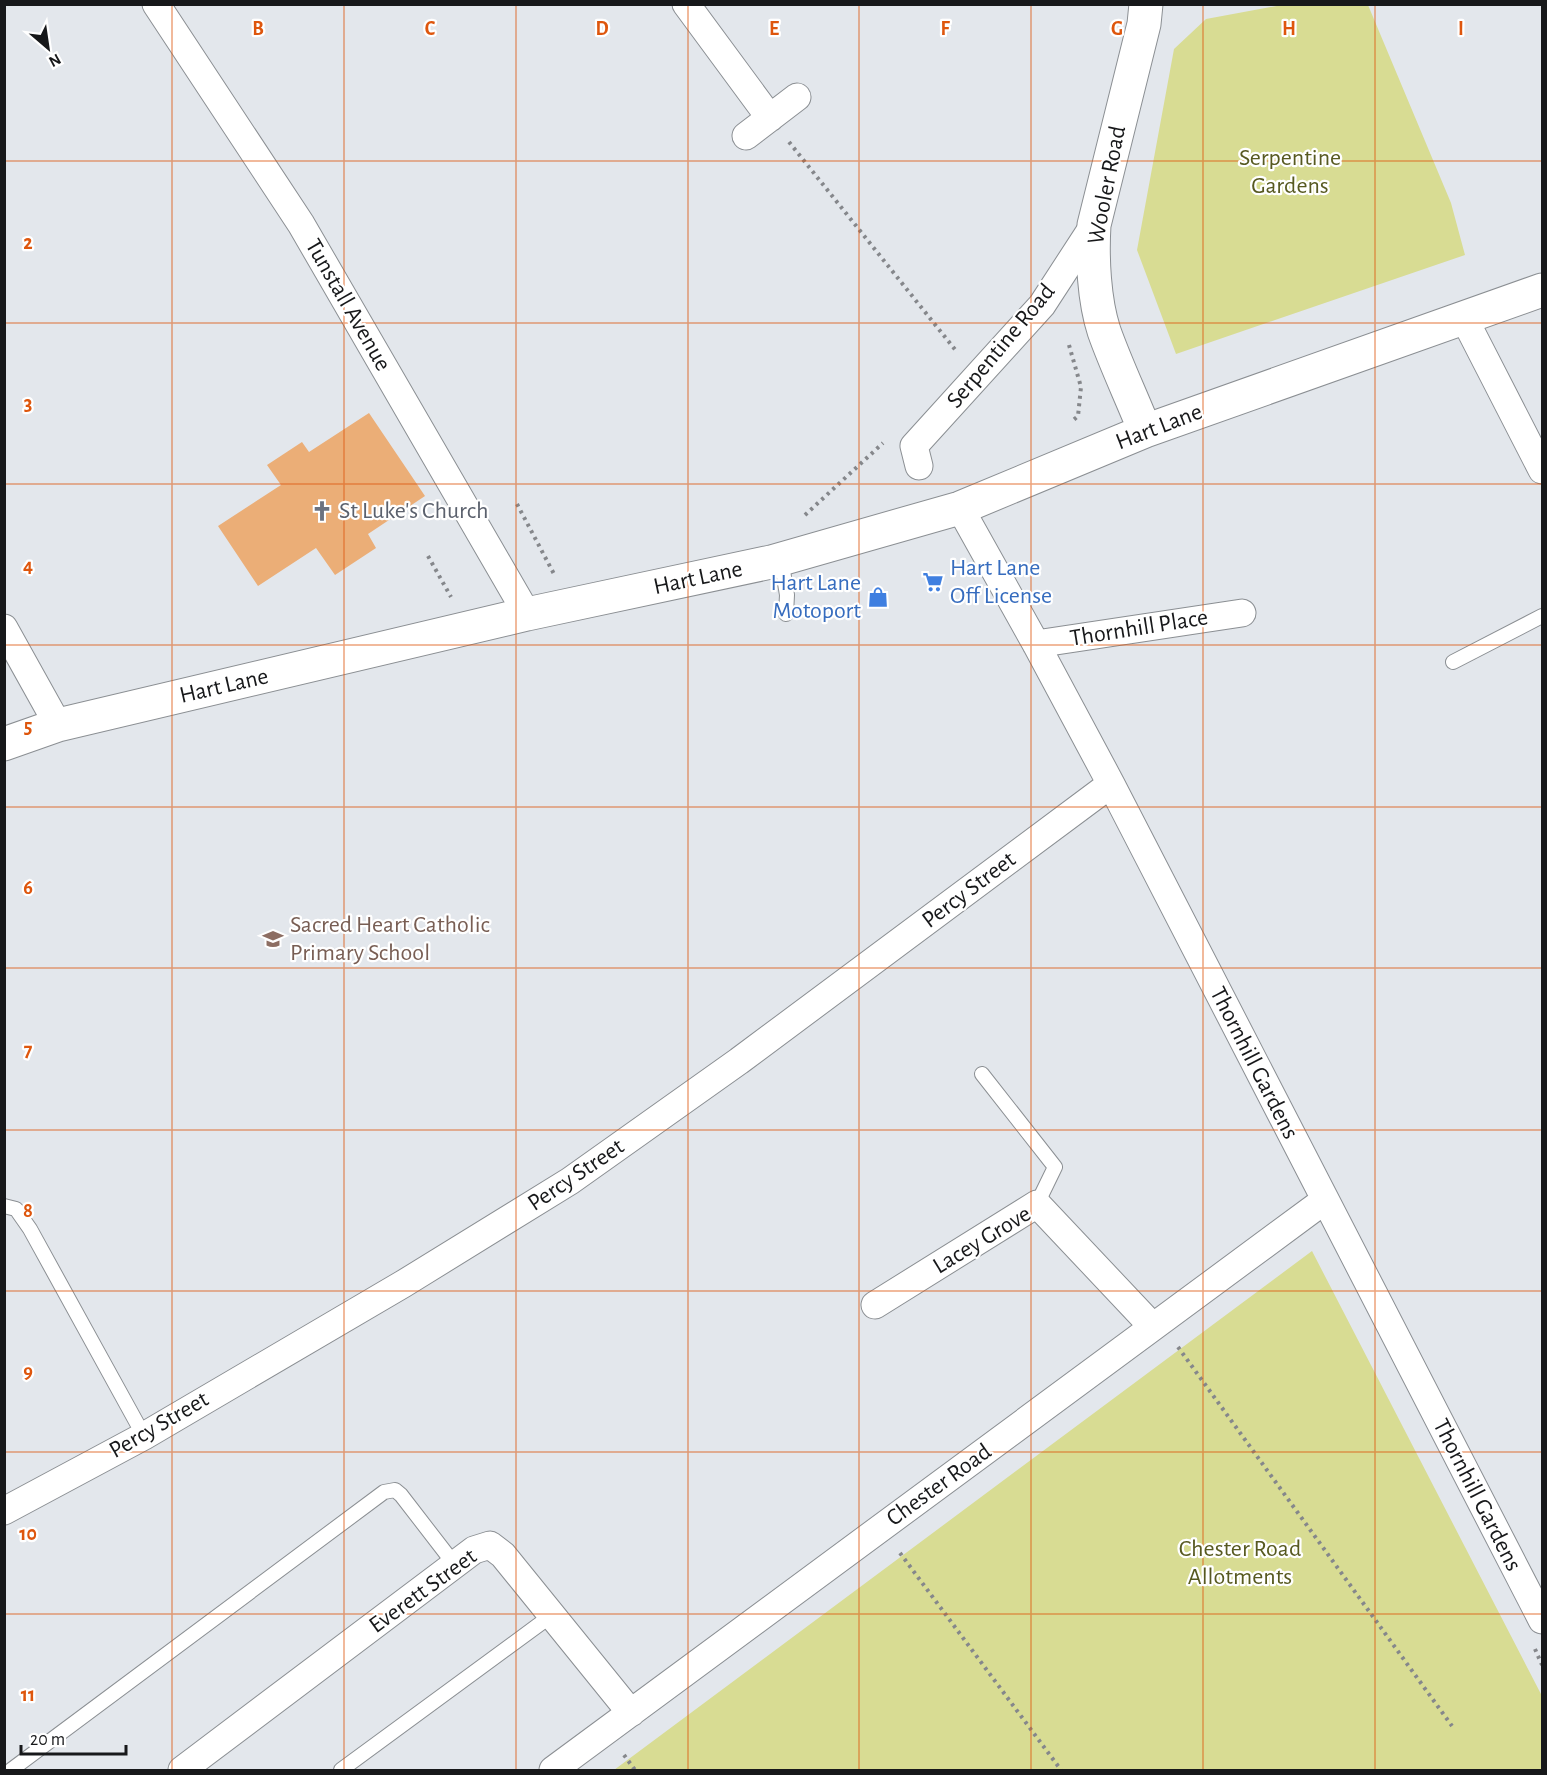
<svg xmlns="http://www.w3.org/2000/svg" width="1547" height="1775" viewBox="0 0 1547 1775" font-family="'Alegreya Sans',sans-serif">
<rect width="100%" height="100%" fill="#e3e7ec"/>
<path fill="#d8dc93" d="M1282,5H1368L1451,203L1465,255L1176,354L1137,250L1174,49L1206,19Z
M1312,1251L1542,1696V1770H614Z"/>
<path fill="#ebae77" d="M369,413L425,496L368,534L376,548L335,575L316,548L258,586L218,526L281,485L267,465L302,442L309,452Z"/>
<g fill="none" stroke-linecap="round" stroke-linejoin="round">
<g stroke="#8b8f93" stroke-width="16">
<path id="lane" d="M781,559L787,595L786,614
M1453,662L1542,616
M982,1074L1055,1167L1037,1204
M4,1206L16,1209L30,1229L144,1436
M11,1770L384,1492L395,1490L401,1495L455,1565
M341,1770L552,1615"/>
</g>
<g stroke="#8b8f93" stroke-width="29">
<path id="street" d="M156,4L301,224L527,614
M686,4L770,118
M746,136L797,97
M1464,318L1542,470
M919,466L914,446L1042,305L1094,225
M960,508L1036,644L1111,784L1542,1620
M4,628L58,725
M1036,644L1242,613
M875,1305L1037,1204L1153,1327
M4,1511L144,1436L403,1284L570,1181L739,1061L1111,784
M182,1770L474,1550L490,1545L503,1555L631,1713
M553,1770L1325,1200"/>
</g>
<g stroke="#8b8f93" stroke-width="35">
<path id="secondary" d="M1145,431C1132,398 1116,365 1104,331C1094,300 1092,258 1094,225L1144,24L1146,4
M4,744L58,725L527,614L771,562L960,508L1145,431L1542,290"/>
</g>
<path stroke="#85878b" stroke-width="4" stroke-dasharray="3 4.5" stroke-linecap="butt" d="M789,142L957,352
M1069,345L1081,387L1078,416L1071,422
M517,504L554,574
M805,515L883,443
M428,556L451,597
M1178,1347L1452,1726
M900,1553L1061,1770
M1535,1649L1542,1665
M624,1755L635,1770"/>
<use href="#lane" stroke="#fff" stroke-width="14"/>
<use href="#street" stroke="#fff" stroke-width="27"/>
<use href="#secondary" stroke="#fff" stroke-width="33"/>
</g>
<path fill="none" stroke="#de560d" stroke-width="1.5" stroke-opacity="0.55" d="M172,4V1770M344,4V1770M516,4V1770M688,4V1770M859,4V1770M1031,4V1770M1203,4V1770M1375,4V1770M4,161H1542M4,323H1542M4,484H1542M4,645H1542M4,807H1542M4,968H1542M4,1130H1542M4,1291H1542M4,1452H1542M4,1614H1542"/>
<defs>
<g id="church-bare" transform="scale(1.62)"><path d="M-1.2-6h2.4v3.5h3.3v2.4h-3.3V6h-2.4V-.1h-3.3v-2.4h3.3Z" fill="#6b7280" stroke="#fff" stroke-width="2.5" paint-order="stroke"/></g>
<g id="supermarket-bare" transform="scale(1.62)"><path d="M-6-5.5h2.5l.6 2H6L4.5 2H-2.5L-4.4-4H-6ZM-1.5 3.2a1.3 1.3 0 1 0 .1 0ZM3 3.2a1.3 1.3 0 1 0 .1 0Z" fill="#3f7fe0" stroke="#fff" stroke-width="2.5" paint-order="stroke"/></g>
<g id="shop-bare" transform="scale(1.62)"><path d="M-5-2.5h2.3a2.7 3.5 0 0 1 5.4 0H5L5.5 6h-11ZM-1.5-2.5h3a1.5 2.3 0 0 0-3 0Z" fill="#3f7fe0" stroke="#fff" stroke-width="2.5" paint-order="stroke"/></g>
<g id="school-bare" transform="scale(1.62)"><path d="M0-5L7-2L0 1L-7-2ZM-4 1L0 2.5L4 1V4Q0 6-4 4Z" fill="#8d6e63" stroke="#fff" stroke-width="2.5" paint-order="stroke"/></g>
</defs>
<g fill-rule="evenodd">
<use href="#church-bare" x="322" y="511"/>
<use href="#supermarket-bare" x="933" y="582"/>
<use href="#shop-bare" x="878" y="597"/>
<use href="#school-bare" x="273" y="939"/>
</g>
<g text-anchor="middle" dominant-baseline="central" stroke-width="4.5" stroke-linejoin="round" paint-order="stroke">
<g font-size="24" fill="#575920" stroke="#fff">
<text x="1290" y="158">Serpentine<tspan x="1290" dy="28">Gardens</tspan></text>
<text x="1240" y="1549">Chester Road<tspan x="1240" dy="28">Allotments</tspan></text>
</g>
<g font-size="24" fill="#17181a" stroke="#fff">
<text transform="translate(1107 185) rotate(-79)">Wooler Road</text>
<text transform="translate(348 305) rotate(60)">Tunstall Avenue</text>
<text transform="translate(1001 346) rotate(-50)">Serpentine Road</text>
<text transform="translate(1159 427) rotate(-21)">Hart Lane</text>
<text transform="translate(698 578) rotate(-12)">Hart Lane</text>
<text transform="translate(1139 628) rotate(-9)">Thornhill Place</text>
<text transform="translate(224 686) rotate(-13)">Hart Lane</text>
<text transform="translate(969 890) rotate(-37)">Percy Street</text>
<text transform="translate(1254 1063) rotate(63)">Thornhill Gardens</text>
<text transform="translate(576 1175) rotate(-34)">Percy Street</text>
<text transform="translate(982 1240) rotate(-31)">Lacey Grove</text>
<text transform="translate(159 1425) rotate(-30)">Percy Street</text>
<text transform="translate(939 1485) rotate(-36)">Chester Road</text>
<text transform="translate(1477 1495) rotate(63)">Thornhill Gardens</text>
<text transform="translate(423 1591) rotate(-36)">Everett Street</text>
</g>
<g font-size="24" fill="#5b616d" stroke="#fff" text-anchor="start">
<text x="339" y="511">St Luke's Church</text>
</g>
<g font-size="24" fill="#366cbe" stroke="#fff" text-anchor="start">
<text x="950" y="568">Hart Lane<tspan x="950" dy="28">Off License</tspan></text>
<text x="861" y="583" text-anchor="end">Hart Lane<tspan x="861" dy="28">Motoport</tspan></text>
</g>
<g font-size="24" fill="#785e54" stroke="#fff" text-anchor="start">
<text x="290" y="925">Sacred Heart Catholic<tspan x="290" dy="28">Primary School</tspan></text>
</g>
</g>
<g font-size="20" text-anchor="middle" font-weight="bold" fill="#de560d" stroke="#fff" stroke-width="4.5" stroke-linejoin="round" paint-order="stroke">
<text x="258" y="35">B</text>
<text x="430" y="35">C</text>
<text x="602" y="35">D</text>
<text x="774" y="35">E</text>
<text x="945" y="35">F</text>
<text x="1117" y="35">G</text>
<text x="1289" y="35">H</text>
<text x="1461" y="35">I</text>
<text x="28" y="249">2</text>
<text x="28" y="410">3</text>
<text x="28" y="572">4</text>
<text x="28" y="733">5</text>
<text x="28" y="894">6</text>
<text x="28" y="1056">7</text>
<text x="28" y="1217">8</text>
<text x="28" y="1378">9</text>
<text x="28" y="1540">10</text>
<text x="28" y="1701">11</text>
</g>
<rect width="1547" height="1775" fill="none" stroke="#17181a" stroke-width="12"/>
<g transform="translate(48 48) rotate(151)" stroke="#ffffff" stroke-width="4.5" paint-order="stroke">
<path d="M0-4.5L10 22L0 15L-10 22Z" fill="#17181a"/>
<text y="-9" font-size="16" font-weight="bold" text-anchor="middle" fill="#17181a">N</text>
</g>
<path d="M21 1745v9h105v-9" fill="none" stroke="#17181a" stroke-width="3"/>
<text x="30" y="1745" font-size="18" fill="#17181a" stroke="#ffffff" stroke-width="4.5" paint-order="stroke">20 m</text>
</svg>
